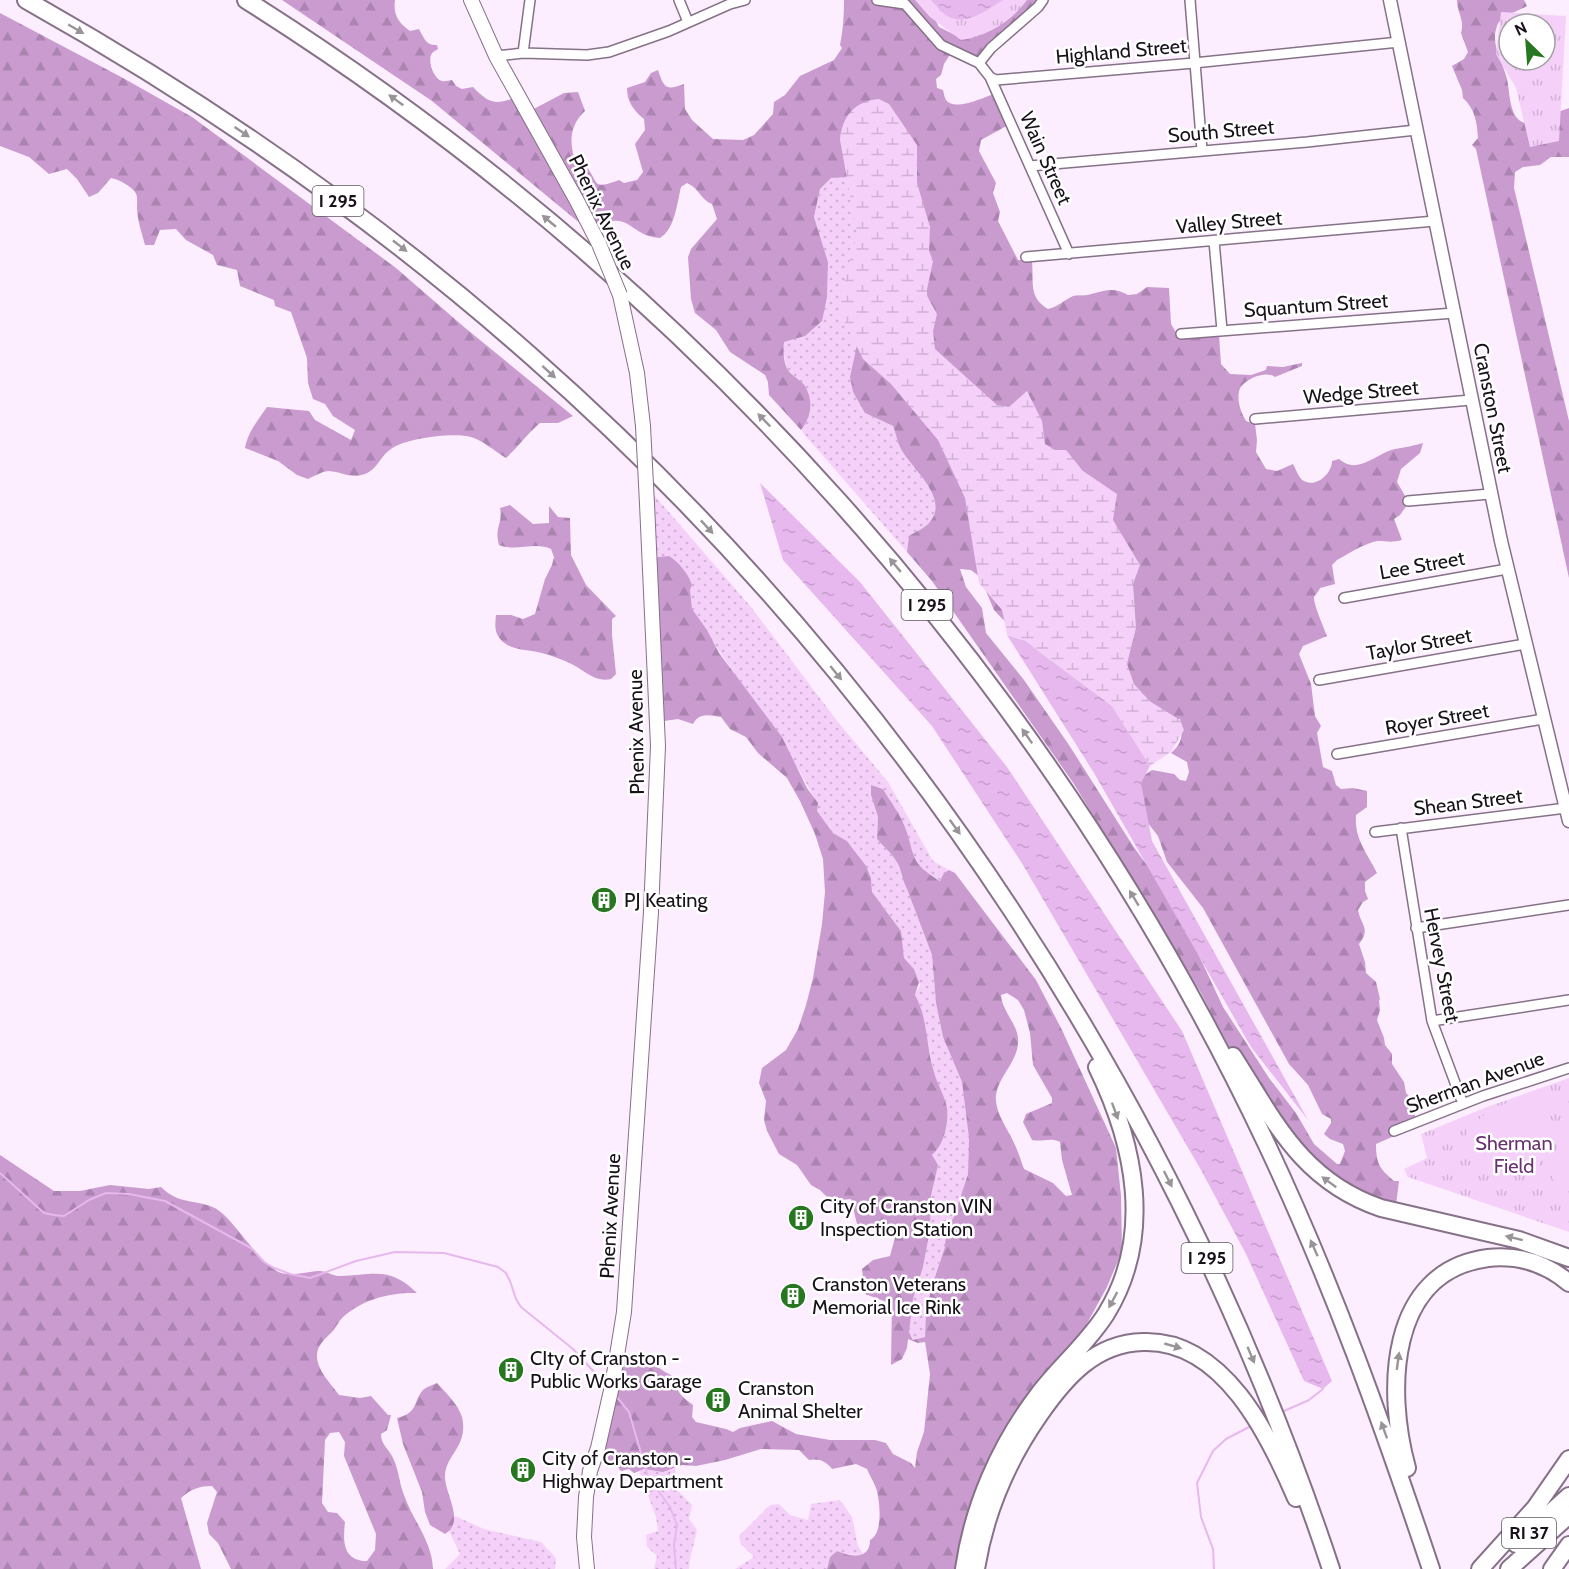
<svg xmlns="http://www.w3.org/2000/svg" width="1569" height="1569" viewBox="0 0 1569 1569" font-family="Cabin,sans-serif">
<defs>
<pattern id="grass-dots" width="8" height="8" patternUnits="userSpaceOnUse" patternTransform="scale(1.5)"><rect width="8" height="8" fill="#f5d1fa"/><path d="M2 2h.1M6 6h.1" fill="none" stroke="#d1b2d6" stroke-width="1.8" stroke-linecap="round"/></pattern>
<pattern id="forest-firs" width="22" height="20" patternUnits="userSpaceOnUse" patternTransform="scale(1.5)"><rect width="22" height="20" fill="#c99bcf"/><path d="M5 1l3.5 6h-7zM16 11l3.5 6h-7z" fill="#ac84b1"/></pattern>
<pattern id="wetland-marsh" width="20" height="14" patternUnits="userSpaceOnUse" patternTransform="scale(1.5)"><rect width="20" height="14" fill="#f5d1fa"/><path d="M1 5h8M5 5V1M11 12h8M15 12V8" fill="none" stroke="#d1b2d6"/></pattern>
<pattern id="park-tufts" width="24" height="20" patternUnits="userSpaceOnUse" patternTransform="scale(1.5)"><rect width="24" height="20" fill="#f5d1fa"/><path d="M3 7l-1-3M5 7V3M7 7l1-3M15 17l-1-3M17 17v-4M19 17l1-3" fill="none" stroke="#d1b2d6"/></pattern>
<pattern id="water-ripples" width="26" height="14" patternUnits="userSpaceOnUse" patternTransform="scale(1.5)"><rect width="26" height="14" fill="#e7b8ee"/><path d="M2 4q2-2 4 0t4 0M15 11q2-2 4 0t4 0" fill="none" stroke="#c69dcc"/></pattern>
</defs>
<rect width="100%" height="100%" fill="#fceefe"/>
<path fill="url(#grass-dots)" d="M851,177L919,270L927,291L928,348L865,413L893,426C896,433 897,442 901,449C911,468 950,499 929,523C925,528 915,532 909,536L907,552L803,433L802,430L808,419L805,386L787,369L783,351L784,342L805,336L827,297L828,262L814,217L820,189L831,178Z
M648,488L751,607L838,722L888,782L933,861L949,870L944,873L941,881L926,872L917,865L909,846L905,826L883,789L880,787L871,795L878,817L877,839C884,847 895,856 899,866C902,874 903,881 907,889L932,955L936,1003L943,1037L962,1082L969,1138L968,1174L954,1217L946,1229L945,1247L931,1289L926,1312L925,1337L914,1340L909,1332L910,1320L913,1299L923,1267L930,1230L931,1196L934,1185L932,1155C961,1120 940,1103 933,1068C928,1043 923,1019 915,995L920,985L914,969L904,958L901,931L886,910L877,901L872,892L871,878L858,855L847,841L833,833L817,811V803L799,770L691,609C690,590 685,574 673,558H650Z
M675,1468L678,1491L692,1505L689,1519L697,1530C695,1543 689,1556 689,1569H654L657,1556L647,1547L646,1535L658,1531L656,1517L639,1471C651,1466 659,1474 675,1468Z
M840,1500L852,1517L858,1546L864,1555L844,1554L837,1551L830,1557L827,1569H735L754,1557L741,1544L739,1536L770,1505L779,1504L790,1515L808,1520L811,1504Z
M455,1516L484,1529L541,1542L556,1558L555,1569H445L460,1554L449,1531Z"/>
<path fill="url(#forest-firs)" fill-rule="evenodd" d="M282,0H395C393,15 398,22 410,31L419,29C424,38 426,46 437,45L438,49C435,51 432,52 431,55C428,63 434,79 442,81C444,82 450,80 452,80L456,86L462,89L473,87C490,105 497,105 519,96L530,111L564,93L578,92L585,111C571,124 569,139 574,157C578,160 583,162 586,166C600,184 591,190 619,180L624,183L637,180L643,172L635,144L645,130L644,119C634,111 627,102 627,88L645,82L651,73L658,70C664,88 666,91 684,84L685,109L692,120L713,139L743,140L754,135L773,114L774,102L785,95L800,76L834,60L842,48L840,45C843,31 844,16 844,0H925L939,27L955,35L1017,0H1042L980,62L951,53L944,64L941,75L936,79L937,88L943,90C944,93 944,97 946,100C954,112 985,97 996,93L1010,124L981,140L979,151L996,183L993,193L1000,212L998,221L1018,260H1031L1032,262C1034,282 1028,297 1048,309C1058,307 1064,300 1073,296C1077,295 1083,296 1087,295C1104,291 1113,286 1128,295L1137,294L1147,287L1169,288L1171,324L1177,334L1219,335L1221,364L1230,374L1251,375L1266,370L1267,366L1283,367L1302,363V366L1275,377C1265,369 1240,381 1239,392C1237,402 1241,412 1246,421L1255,424L1257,440L1256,452L1266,469L1277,471L1293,464C1296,469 1299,479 1304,481C1317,488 1332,473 1332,461L1339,459C1358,476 1376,453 1395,449C1405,447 1413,446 1423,443L1420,453L1401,469L1397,482L1408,501H1410L1400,515L1394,519L1402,540C1388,544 1382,539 1373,542C1360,546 1348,554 1337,560L1332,565L1335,584L1320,588C1320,589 1315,596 1314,597C1313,603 1324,628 1327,636L1303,646L1299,654L1311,684L1315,716L1321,726L1317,733L1323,767L1332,771L1336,785L1341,789L1353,788L1367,791V807L1356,815C1354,839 1367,853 1377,873L1365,882V891L1368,899L1363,902L1358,910C1361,926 1371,928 1359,944L1365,962L1366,973L1376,982L1380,999L1379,1001L1380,1010L1377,1020L1384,1038L1385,1045L1392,1054V1064L1404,1082L1406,1093L1413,1100L1412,1108L1419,1125L1376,1144C1376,1164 1380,1169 1394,1181H1399L1396,1205L1331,1184L1234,1059L1201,993L1074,784L932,581L907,552L909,536C915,532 925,528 929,523C951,499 911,468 901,449C897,442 896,433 893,426L865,413L853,392L850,377L857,345L928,348L927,291L919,270L851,177L831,178L820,189L814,217L828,262L827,297L822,321L805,336L784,342C783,350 783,362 788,370C792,376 801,380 805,386C814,401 811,418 801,430L769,395L768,382L765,375L730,352L716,330L695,313L691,299L688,257L691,249L717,219L712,204C701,200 699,188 687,183L681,187C677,203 675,229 660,238C627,236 631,207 593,229V234L432,101ZM960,569L971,570L980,577L994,610L1025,643L1175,719H1180C1183,734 1183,743 1171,753L1187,762L1189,772L1186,781L1180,780L1174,774L1152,770L1143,776L1130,800L1158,836L1167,862L1203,908L1289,1064L1308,1085L1322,1114L1331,1119V1123L1324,1134L1330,1139L1343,1144L1345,1151L1340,1164H1337L1314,1144L1296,1113L1269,1078L1223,1007L1174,902L1133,846L1069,745L1024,680L986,633L982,608L966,587Z
M1457,0H1524L1527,6C1519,11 1500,16 1497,26C1490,45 1503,62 1507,79C1510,92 1509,121 1526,123C1534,124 1559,111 1569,108V157H1551L1540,165L1523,167L1515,172L1514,188L1569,421V578L1476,149L1472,145L1478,138C1477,122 1475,109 1463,98L1462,90L1452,66L1464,59L1468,52L1461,33C1465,21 1457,12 1457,0Z
M0,13L123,78L192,117L396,268L464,327L573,416L558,423H540C527,434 518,447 506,458C494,451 484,441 471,437C455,432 405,438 391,449C380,456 378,469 365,474C351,479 342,472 329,471C323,471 314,476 308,479L297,475L278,461L245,448C248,432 258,420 267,407L309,411L315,420L351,440L355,430L333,416L325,404L313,399L308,383L307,358L291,312L275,306L274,300L240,286L237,270L217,265L213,255L186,240L176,229L160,230L154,245H145C142,233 137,220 137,207C137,202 138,196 135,192C131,186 118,179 111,178L98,193L89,197L77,179L67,169L49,174L29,157L0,146Z
M510,505L533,524L549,523V506L558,517L570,518L571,555L586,585L616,616L612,619V635L616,674L611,679C597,682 588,674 577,667C567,661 553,656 542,653C528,649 513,651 502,641C494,633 495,625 496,615H511L523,619L535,614L545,579L552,565L554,557L551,549C535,541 516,552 499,545C494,526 503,525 500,508Z
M669,556C679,562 689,575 692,585L690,590L692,609L707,630L719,653L782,737L807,788L818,803L817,811L833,833L847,841L866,866L871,878L872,892L901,931L904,958L914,969L919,982L915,995C928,1018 926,1047 934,1072C937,1084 945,1096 947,1108C949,1123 944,1145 932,1155L938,1165L931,1196L930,1230L923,1267L913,1299L909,1332L913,1340L925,1337L926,1312L931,1289L945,1247L946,1229L954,1217L968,1174L969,1138L962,1082L943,1037L936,1003L932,955L907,889C903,881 902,874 899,866C895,856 884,847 877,839L878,817L871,795V785L883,789C890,801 900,814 905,827C916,858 909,862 940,881L944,873L949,870L955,873L1036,980L1062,1030L1116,1148L1121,1196L1122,1251L1107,1287L1061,1371L965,1569H827L830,1557L837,1551C851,1557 870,1560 870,1540C883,1534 880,1504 877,1491C875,1484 870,1476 867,1469L856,1464L832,1469C826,1461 819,1458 809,1460L799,1450L761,1449L725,1460L696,1466L682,1465L663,1472L644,1469L634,1473L629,1469L621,1471L616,1465L595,1458L619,1353L640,1355L665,1372L675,1377C676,1392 681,1396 693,1405L692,1417L696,1422L726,1429L733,1432L740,1428L772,1421L796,1434L830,1440H875L886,1443L893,1454L911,1463L915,1468L917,1452L924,1432L930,1374L925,1342L918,1343L908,1339L907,1348L902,1359L891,1365L892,1304L865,1294L862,1269L873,1260L890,1256L896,1234L886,1228L857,1224L851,1199L840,1200L828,1198L820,1190L811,1185L797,1165L779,1154L767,1131L764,1120L766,1101L759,1083L762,1068L786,1050L798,1029L806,1005L813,978L822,924L825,892L823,859L815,834L800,801L787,778L758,753L746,737L730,729L721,717C710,715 699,712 693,724L678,719L657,722L650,558ZM1007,993L1018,1000L1024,1010L1030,1033L1033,1065L1052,1098V1103L1026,1114L1023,1122L1032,1140C1041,1142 1052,1137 1060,1142L1062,1160L1072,1195L1066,1196L1053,1183L1024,1169C1021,1161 1018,1151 1014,1143C1008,1129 994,1112 996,1095C999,1076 1017,1062 1018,1043C1020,1026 1002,1012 1001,995Z
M0,1155L54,1191H80L110,1185L149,1189L161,1187C181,1208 206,1197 223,1214C238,1227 263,1267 281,1273C292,1276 308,1272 318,1271C325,1270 332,1276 340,1276C375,1275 389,1266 417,1293C391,1292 363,1299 343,1317C339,1321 336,1327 332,1332C326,1338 317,1345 317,1355C316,1369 331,1384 339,1395L360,1398L371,1396L388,1415H391L387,1430L381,1434C381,1445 389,1449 393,1458C399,1470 399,1483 404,1495C413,1521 432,1541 433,1569H231L218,1543L209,1534L207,1523L217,1492L212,1486C199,1486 191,1489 181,1498L201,1569H0ZM339,1432L345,1442L344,1456L376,1534L375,1550L367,1561C342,1561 343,1540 345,1522L337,1513L328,1512L322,1503L325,1440L330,1433Z
M437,1383C446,1393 458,1404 462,1417C469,1447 444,1455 445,1478C446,1496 465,1522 445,1534L430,1525L425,1512L422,1492L403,1444L397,1418C419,1413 413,1401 423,1390C426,1387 433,1385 437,1383Z"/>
<path fill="url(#wetland-marsh)" d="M879,99L889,104L917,145V183L930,227L929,251L933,261L926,294L937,314L933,331L935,349L997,405L1009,407L1027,391L1042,421L1045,444L1055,450H1066L1083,471L1117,494L1113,520L1140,565L1133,584L1136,628L1127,664L1134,684L1143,694L1151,702L1180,720L1184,730L1171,752L1150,766L1112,706L1025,641L1007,635L1002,610L979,583L965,498L938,440L891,384L863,359L840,312V298L857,234L840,140C842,116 855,101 879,99Z"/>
<path fill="url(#park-tufts)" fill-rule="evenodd" d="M915,0H1027C1012,21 986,37 961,40L930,17Z
M1501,12L1566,16L1559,141L1530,147L1516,88L1496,54ZM1509,24H1545V60H1509Z
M1569,1078V1232L1408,1177L1404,1169L1427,1158L1421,1134L1487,1107Z"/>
<path fill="#f5d1fa" d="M1524,1096L1548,1100L1550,1116L1538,1170C1515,1181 1483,1157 1462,1146C1470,1117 1498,1106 1524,1096Z
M1569,1127V1183L1553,1180C1546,1163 1561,1142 1569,1127Z"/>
<path fill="url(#water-ripples)" d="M931,0H1003C988,9 968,26 949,17C942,14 936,5 931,0Z
M760,483L860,582L1007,767L1182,1031L1332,1381L1323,1389L1304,1381L1246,1254L1201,1170L1023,865L932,726L783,560Z
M1007,635L1025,641L1112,706L1150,766L1141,783L1152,841L1308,1120L1251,1047L1094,773Z"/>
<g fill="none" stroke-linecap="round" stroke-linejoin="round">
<path stroke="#e7b8ee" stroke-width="2" d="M0,1173L44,1213L54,1215L64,1216L89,1200L106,1193L129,1194L165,1201L251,1248L264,1262L272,1267L290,1274L310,1278L356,1261L395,1252L444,1253L498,1267L506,1273L510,1281L516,1299L521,1307L573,1349L606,1385
M616,1396L629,1412L648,1477L670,1507L677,1525L674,1545L676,1569
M1284,1411L1309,1400L1323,1389
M1214,1569L1213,1549L1201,1517L1197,1483L1213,1451L1226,1439L1251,1426"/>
<g stroke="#867188" stroke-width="12">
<path id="minor" d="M679,0L688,22
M877,0L905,4L941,45L979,63L990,77L996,80L1194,63L1399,42
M1190,0L1202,150
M523,53L530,0
M496,56L523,53L587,55L609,52L669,31L730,4L745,0
M979,63L991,48L1038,7L1043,0
M990,77L1069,254
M1030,166L1307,142L1416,130
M1214,241L1222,330
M1026,257L1435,221
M1181,334L1454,313
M1255,419L1471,400
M1408,501L1490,494
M1344,598L1507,569
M1319,680L1525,644
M1337,754L1543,719
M1401,828L1432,1021L1463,1104
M1375,832L1566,808
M1416,928L1569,905
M1432,1021L1569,1000
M1394,1131L1483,1096L1569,1068"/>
</g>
<g stroke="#867188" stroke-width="15">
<path id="tertiary" d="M1390,0L1501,541L1569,821"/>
</g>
<g stroke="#867188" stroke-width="16">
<path id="secondary" d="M471,0L496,56L577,201L599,244
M620,295L637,373L643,426
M587,1569L584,1537L586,1497L590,1471L598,1448L612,1386L624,1312L651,912L658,746L647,504"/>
</g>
<g stroke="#867188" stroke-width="20">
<path id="motorway" d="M26,0C206,101 376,219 531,356C899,680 1177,1104 1331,1569
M246,0C685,277 1045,675 1267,1145C1333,1285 1382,1423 1431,1569
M1233,1056C1275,1122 1302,1181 1381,1208L1519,1240L1569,1258
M1407,1468C1386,1392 1387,1271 1488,1258C1518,1255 1546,1263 1569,1283
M1516,1544L1569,1496
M964,1569C973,1506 1000,1445 1038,1395C1059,1367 1087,1344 1106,1314C1154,1236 1135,1145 1097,1067
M976,1569C985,1513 1007,1461 1040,1414C1065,1378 1095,1343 1143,1342C1223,1339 1269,1435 1296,1498
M1480,1569L1535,1508L1569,1459
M1509,1569L1569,1515
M1552,1569L1569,1545"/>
</g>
<use href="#minor" stroke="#fff" stroke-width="9"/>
<use href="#tertiary" stroke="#fff" stroke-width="12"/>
<use href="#secondary" stroke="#fff" stroke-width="14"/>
<use href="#motorway" stroke="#fff" stroke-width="16"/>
<g stroke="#867188" stroke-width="16" stroke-linecap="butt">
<path id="secondary-bridge" d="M599,244L620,295
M643,426L647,504"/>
</g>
<use href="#secondary-bridge" stroke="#fff" stroke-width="14"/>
</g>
<defs><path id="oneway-solid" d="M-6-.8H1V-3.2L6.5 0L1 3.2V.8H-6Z" transform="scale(1.5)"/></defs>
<g fill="#989498">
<use href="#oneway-solid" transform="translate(76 29) rotate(30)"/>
<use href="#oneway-solid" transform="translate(396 100) rotate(-144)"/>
<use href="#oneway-solid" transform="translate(242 132) rotate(34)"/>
<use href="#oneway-solid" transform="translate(549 221) rotate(-140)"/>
<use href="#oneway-solid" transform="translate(400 246) rotate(38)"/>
<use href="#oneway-solid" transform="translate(549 372) rotate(42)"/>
<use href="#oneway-solid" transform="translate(764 420) rotate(-134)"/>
<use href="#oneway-solid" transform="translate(707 527) rotate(47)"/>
<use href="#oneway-solid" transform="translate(895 565) rotate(-130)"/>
<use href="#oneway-solid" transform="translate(836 673) rotate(51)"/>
<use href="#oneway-solid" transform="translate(1027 736) rotate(-125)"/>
<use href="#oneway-solid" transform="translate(955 827) rotate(54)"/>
<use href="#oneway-solid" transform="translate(1134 898) rotate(-121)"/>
<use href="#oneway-solid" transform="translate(1115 1111) rotate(70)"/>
<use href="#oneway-solid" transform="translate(1168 1179) rotate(63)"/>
<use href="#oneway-solid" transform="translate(1329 1182) rotate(-144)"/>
<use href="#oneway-solid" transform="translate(1514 1238) rotate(-166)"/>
<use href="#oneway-solid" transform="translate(1314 1248) rotate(-114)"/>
<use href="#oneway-solid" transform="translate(1113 1300) rotate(118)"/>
<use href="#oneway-solid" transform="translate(1173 1346) rotate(16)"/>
<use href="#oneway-solid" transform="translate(1251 1355) rotate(67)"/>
<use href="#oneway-solid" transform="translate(1398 1361) rotate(-82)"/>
<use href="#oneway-solid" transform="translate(1384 1430) rotate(-110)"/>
</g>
<defs>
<g id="building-disc" transform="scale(1.35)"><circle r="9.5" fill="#267720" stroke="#fff"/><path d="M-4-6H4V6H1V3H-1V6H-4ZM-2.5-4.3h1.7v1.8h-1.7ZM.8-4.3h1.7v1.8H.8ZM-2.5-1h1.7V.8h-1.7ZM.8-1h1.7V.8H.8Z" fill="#fff"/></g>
</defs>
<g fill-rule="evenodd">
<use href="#building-disc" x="604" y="900"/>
<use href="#building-disc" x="801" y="1218"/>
<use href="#building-disc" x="793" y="1296"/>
<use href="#building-disc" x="511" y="1370"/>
<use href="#building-disc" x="718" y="1400"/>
<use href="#building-disc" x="523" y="1470"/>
</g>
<g text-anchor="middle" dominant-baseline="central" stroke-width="5" stroke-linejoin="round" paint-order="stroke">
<g fill="#fff" stroke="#5e585f" stroke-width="1.5">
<rect x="312.5" y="186" width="51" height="30" rx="4.5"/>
<rect x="901.5" y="590" width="51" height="30" rx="4.5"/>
<rect x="1181.5" y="1243" width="51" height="30" rx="4.5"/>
<rect x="1502" y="1518" width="54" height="30" rx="4.5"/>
</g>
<g font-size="18" font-weight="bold" fill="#19111a">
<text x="338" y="201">I 295</text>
<text x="927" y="605">I 295</text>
<text x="1207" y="1258">I 295</text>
<text x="1529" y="1533">RI 37</text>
</g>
<g font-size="20" fill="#19111a" stroke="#fff">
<text transform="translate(1121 51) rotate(-5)">Highland Street</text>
<text transform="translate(1221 131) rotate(-5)">South Street</text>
<text transform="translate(1046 158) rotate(66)">Wain Street</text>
<text transform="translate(602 212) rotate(64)">Phenix Avenue</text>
<text transform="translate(1229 222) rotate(-5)">Valley Street</text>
<text transform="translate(1316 305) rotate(-4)">Squantum Street</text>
<text transform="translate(1361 392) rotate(-5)">Wedge Street</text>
<text transform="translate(1493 408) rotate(79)">Cranston Street</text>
<text transform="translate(1422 565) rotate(-10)">Lee Street</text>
<text transform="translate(1419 644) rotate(-10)">Taylor Street</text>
<text transform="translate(1437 719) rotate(-10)">Royer Street</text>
<text transform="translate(636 732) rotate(-91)">Phenix Avenue</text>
<text transform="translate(1468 802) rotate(-7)">Shean Street</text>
<text transform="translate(1442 965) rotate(79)">Hervey Street</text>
<text transform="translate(1475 1082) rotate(-20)">Sherman Avenue</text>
<text transform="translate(610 1216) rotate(-87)">Phenix Avenue</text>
</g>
<g font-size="20" fill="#19111a" stroke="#fff" text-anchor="start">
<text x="624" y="900">PJ Keating</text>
<text x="820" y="1206">City of Cranston VIN<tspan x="820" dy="23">Inspection Station</tspan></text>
<text x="812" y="1284">Cranston Veterans<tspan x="812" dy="23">Memorial Ice Rink</tspan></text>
<text x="530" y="1358">CIty of Cranston -<tspan x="530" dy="23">Public Works Garage</tspan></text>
<text x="738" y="1388">Cranston<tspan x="738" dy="23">Animal Shelter</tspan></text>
<text x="542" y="1458">City of Cranston -<tspan x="542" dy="23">Highway Department</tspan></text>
</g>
<g font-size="20" fill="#693172" stroke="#fff">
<text x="1514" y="1143">Sherman<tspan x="1514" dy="23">Field</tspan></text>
</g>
</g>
<g transform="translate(1527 42) rotate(335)"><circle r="28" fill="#ffffff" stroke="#a3a0a3" stroke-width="1.5"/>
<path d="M0-4.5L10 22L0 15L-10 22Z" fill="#267720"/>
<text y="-9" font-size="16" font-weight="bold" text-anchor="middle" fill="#19111a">N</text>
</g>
</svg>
